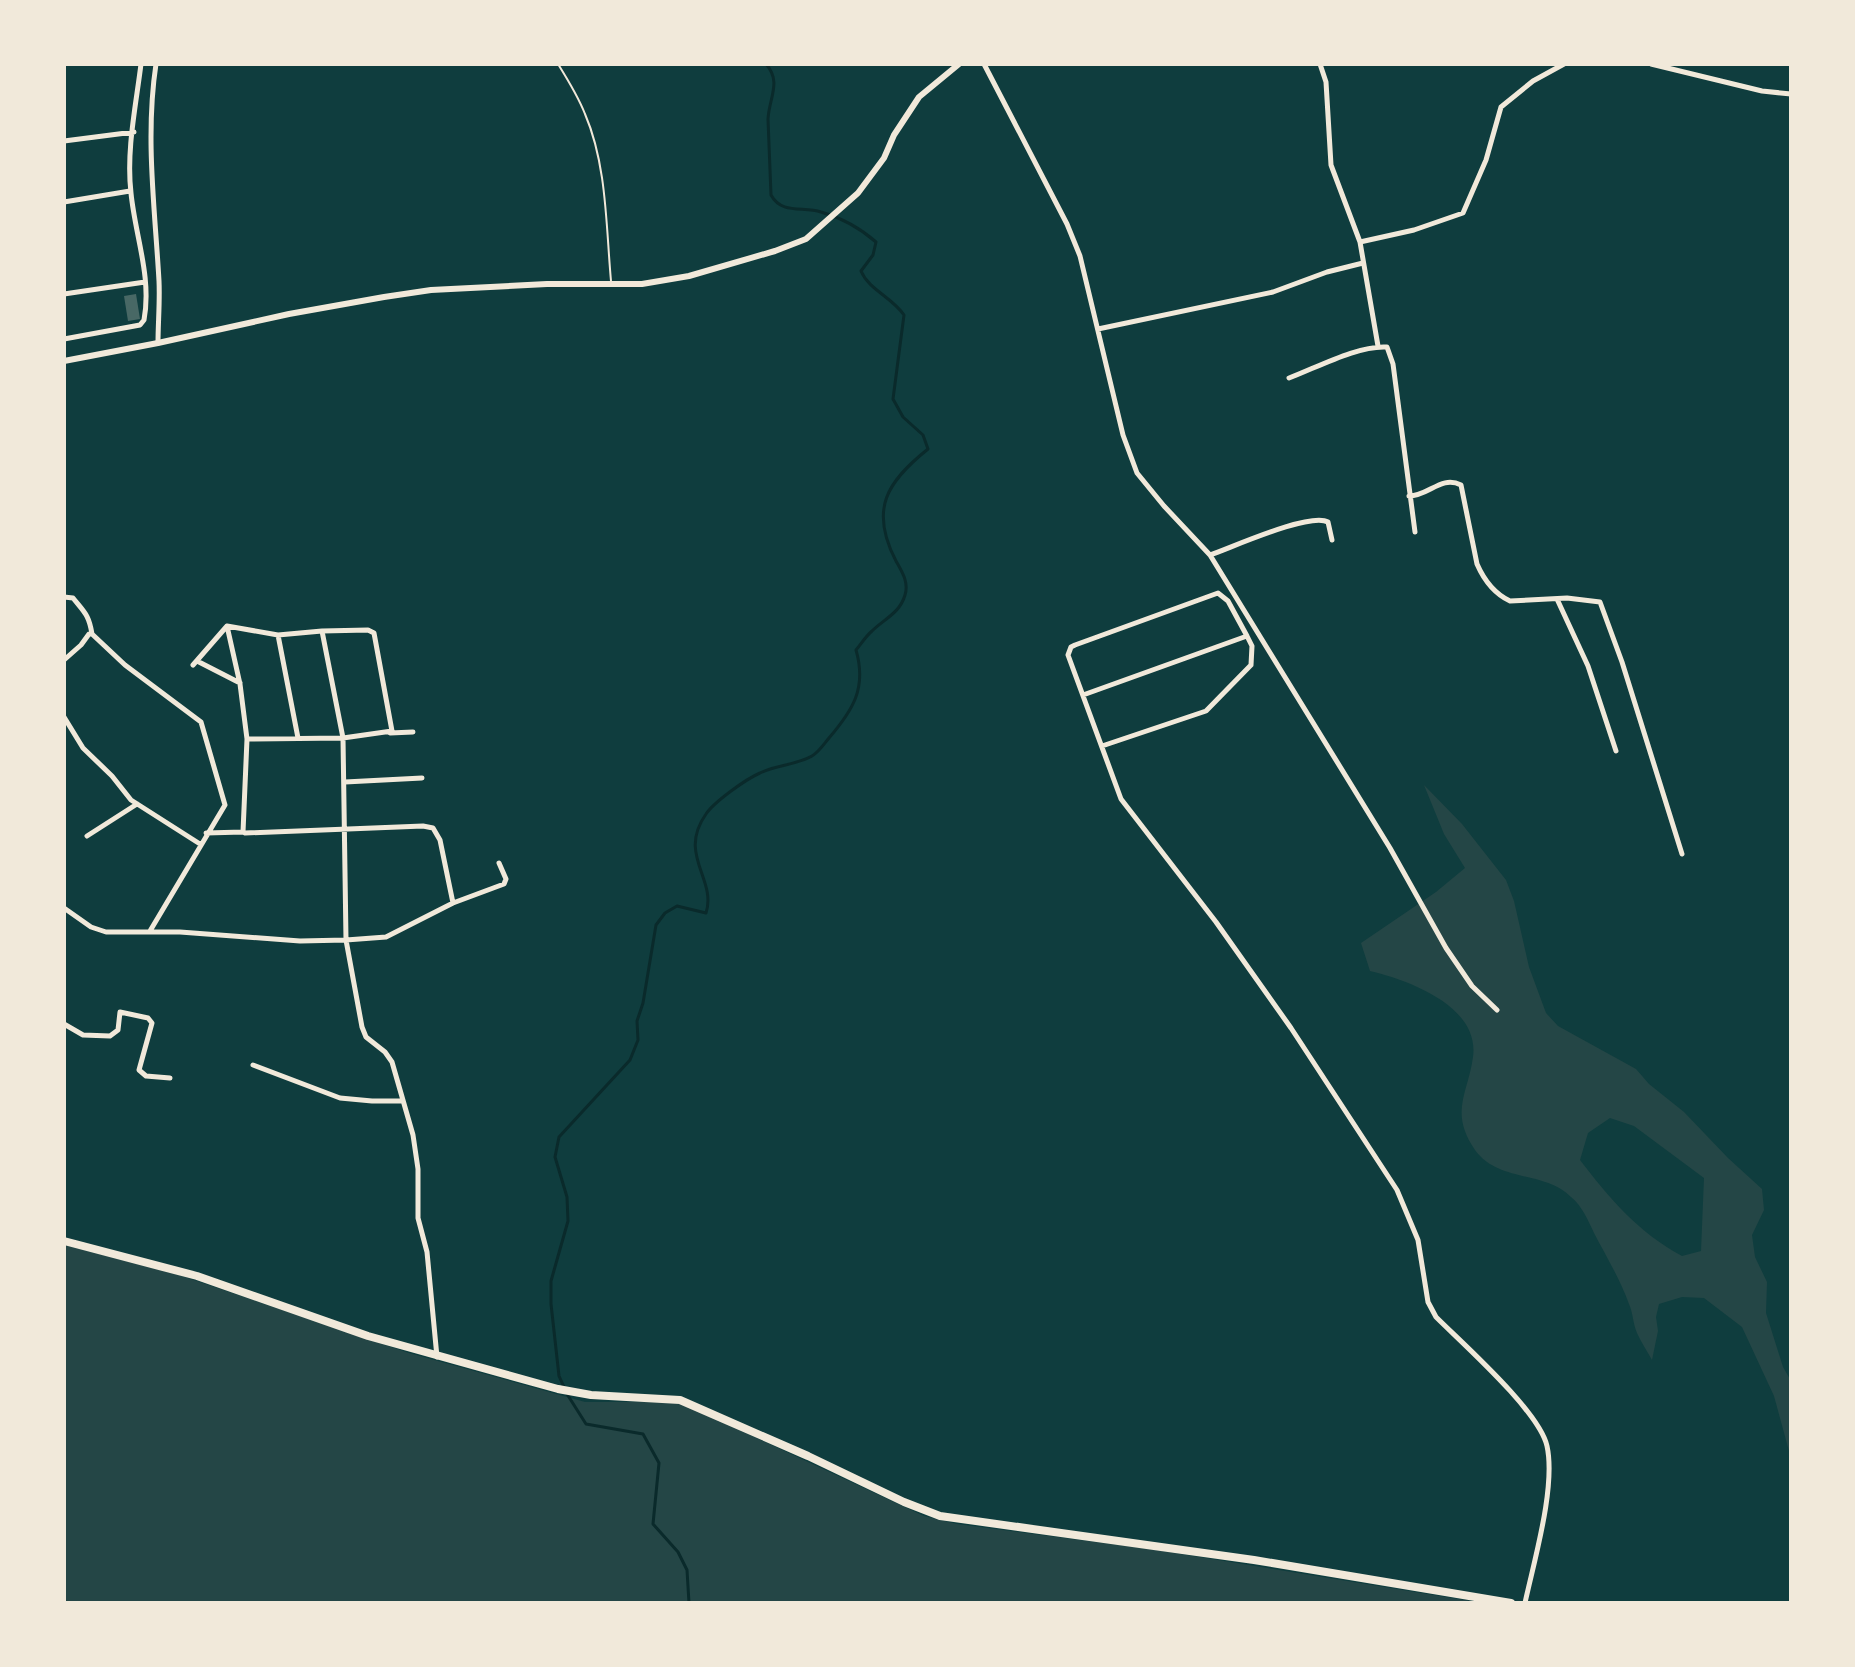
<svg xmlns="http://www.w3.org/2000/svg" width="1855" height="1667" viewBox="0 0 1855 1667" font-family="Overpass,sans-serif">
<rect width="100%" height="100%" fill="#0f3d3e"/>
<path fill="#244646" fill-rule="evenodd" d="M1424,785L1462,824L1506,880L1514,901L1529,967L1546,1013L1558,1026L1636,1069L1649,1084L1684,1112L1728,1158L1762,1189L1764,1210L1752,1235L1755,1257L1767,1282L1766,1313L1783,1367L1791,1381L1789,1451L1774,1396L1742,1327L1704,1298L1682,1297L1659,1304L1656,1317L1658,1331L1652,1360C1647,1351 1641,1342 1637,1333C1633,1324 1633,1313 1629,1304C1620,1279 1606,1256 1594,1233C1588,1220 1582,1206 1571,1197C1544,1170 1499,1183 1475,1150C1449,1112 1468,1094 1473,1057C1480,1006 1408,980 1370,971L1361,943L1436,892L1465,868L1444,834ZM1610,1118L1634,1126L1704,1178L1701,1251L1682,1256C1639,1233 1609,1198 1580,1160L1588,1133Z
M64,1245L179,1275L409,1353L585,1402H667L675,1400L924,1516L957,1524L1150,1549L1483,1603H64Z"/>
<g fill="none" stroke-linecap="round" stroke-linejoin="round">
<path stroke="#0a2a2b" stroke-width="3" d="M564,1387L559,1376L551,1304V1281L568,1221L567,1197L555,1157L559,1137L630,1060L638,1040L637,1021L643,1003L656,925L665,913L677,906L706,913C717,879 677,855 706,814C714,802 746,779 760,773C776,765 796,765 812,756C819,752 824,744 829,738C853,710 867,688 856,650C861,644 866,636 872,631C884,619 900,613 905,595C909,582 902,572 896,561C869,509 887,482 928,449L923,435L903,417L893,399L904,315C892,297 869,290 861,271L873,255L876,242C860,228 842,218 821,212C803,206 782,215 771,195L768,119C769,98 782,82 766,64
M567,1394L586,1424L643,1434L659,1463L653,1524L678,1552L687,1570L689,1603"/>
</g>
<path fill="#486865" d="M136,294L140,319L128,321L124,296Z"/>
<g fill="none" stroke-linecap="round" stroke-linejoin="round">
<path stroke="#f1e9da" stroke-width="2" d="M558,64C568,80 578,96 585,114C607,165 606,227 611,281"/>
<path stroke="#f1e9da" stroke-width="5" d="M156,64C145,137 155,209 159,281C160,302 158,323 158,343
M984,64L1067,224L1080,256L1123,435L1137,473L1164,506L1210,555L1390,848L1446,948L1472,986L1497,1010
M1320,64L1326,82L1331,165L1360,242L1378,346
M1651,64L1762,91L1791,94
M64,141L134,132
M64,202L130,191
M1360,242L1414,230L1463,213L1486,160L1501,107L1533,81L1564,64
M64,294L145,282
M1098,329L1273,292L1327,272L1363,263
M64,339L140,325L144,320C152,277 135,235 131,193C126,151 136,105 141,64
M1289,378C1316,368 1358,345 1387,347L1393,364L1415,532
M1409,496C1429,496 1441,475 1461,485L1477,564C1484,580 1495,594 1510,601L1567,598L1600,602L1622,662L1682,854
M1210,555C1233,547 1310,512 1328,522L1332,540
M64,597L73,598C85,613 89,615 92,634
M1557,599L1588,666L1616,751
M227,626L240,684L247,739
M1247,636L1228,601L1218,593L1075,645L1071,647L1068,655L1121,799L1216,922L1291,1028L1397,1190L1418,1240L1428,1302L1436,1317C1463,1344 1539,1411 1547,1446C1556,1487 1534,1561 1525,1603
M64,660L81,645L89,634H92L125,665L201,722L225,805L150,931
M197,661L240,683
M193,665L227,626L278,635
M1083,695L1247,636L1252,646L1251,665L1206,711L1102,746
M64,717L83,748L112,776L131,800L200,844
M390,733L413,732
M298,738L278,635L322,631
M345,782L422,778
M206,833L243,832
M87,836L137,804
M453,903L440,840L433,828L423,826L245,833L243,832L247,739L343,738L392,731L374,633L368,630L322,631L343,738L346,940L386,937L453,903L504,884L506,879L499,863
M64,908L91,927L106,932H180L300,941L346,940L362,1027L366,1037L385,1052L392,1062L413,1135L418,1169V1218L427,1252L437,1357
M64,1024L83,1035L110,1036L118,1030L120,1012L148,1018L152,1023L139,1070L146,1076L170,1078
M253,1065L340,1098L372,1101H403"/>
<path stroke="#f1e9da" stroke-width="6" d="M64,361L158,343L289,314L384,297L431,290L547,284H642L689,276L775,251L806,239L858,193L884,158L894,135L919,97L959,64"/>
<path stroke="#f1e9da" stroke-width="8" d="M64,1241L197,1276L368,1336L558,1389L591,1395L680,1400L808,1456L904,1502L940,1516L1254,1560L1511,1603"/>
</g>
<rect width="1855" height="1667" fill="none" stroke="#f1e9da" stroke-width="132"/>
</svg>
